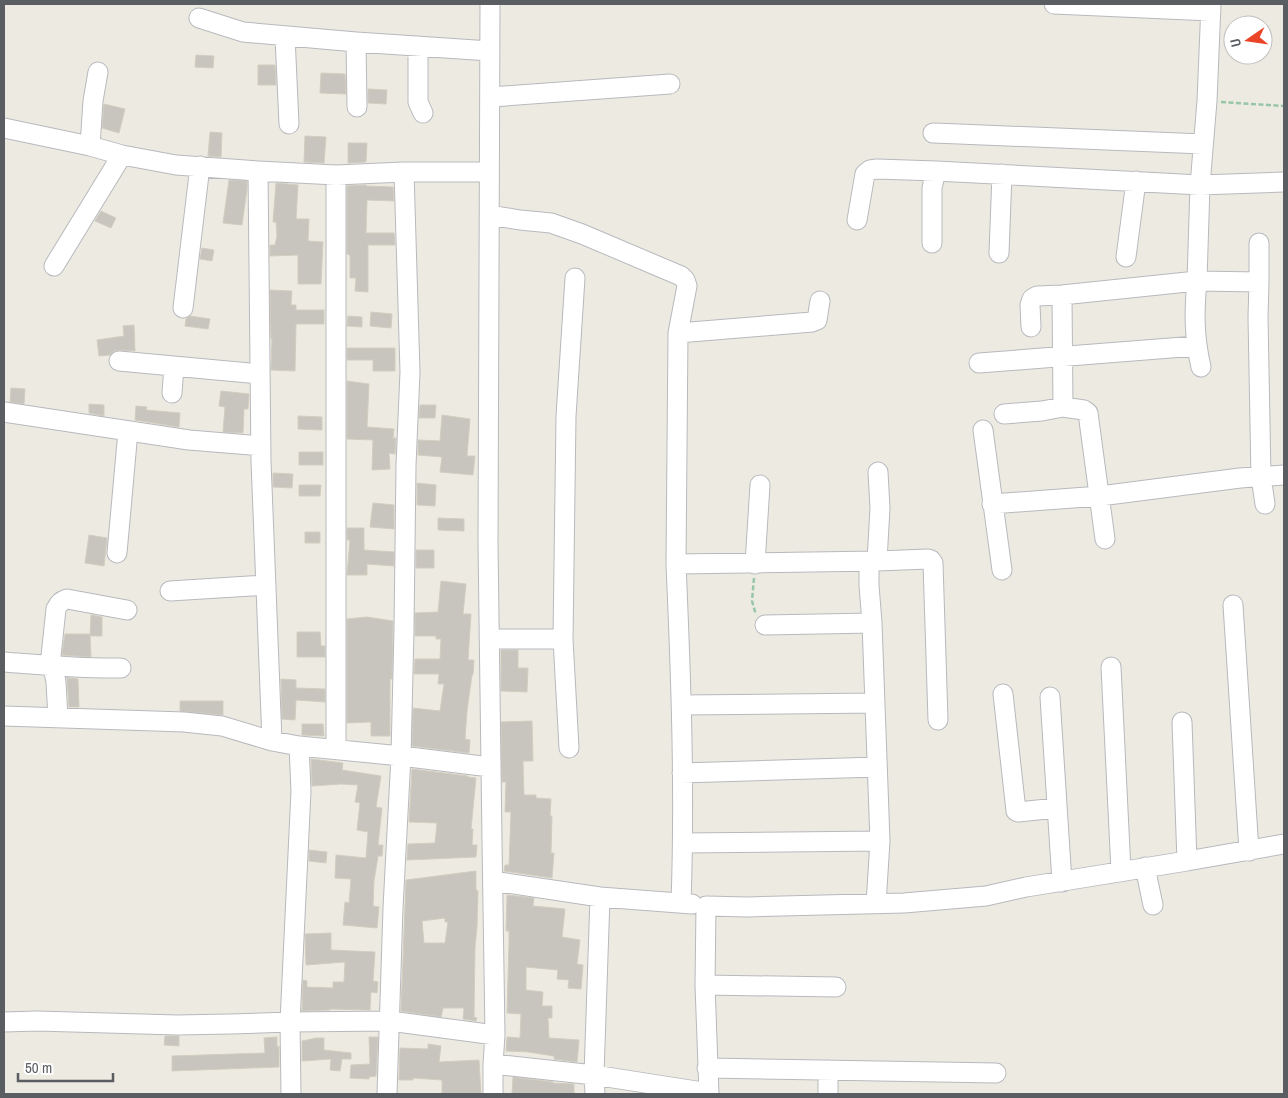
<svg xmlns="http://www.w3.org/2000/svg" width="1288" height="1098" viewBox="0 0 1288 1098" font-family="'Archivo Narrow',sans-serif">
<rect width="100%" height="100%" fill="#edebe1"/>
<path fill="#c8c5be" stroke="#d2cdbf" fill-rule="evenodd" d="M196,55L214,56L213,68L195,67Z
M258,65H275L276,85H258Z
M321,73L345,74L346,94L320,93Z
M368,89L387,90L386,104L368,103Z
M104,104L125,109L119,133L102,128Z
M210,132L222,133L221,157L208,156Z
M305,136L326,137L324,163L304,162Z
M348,143H367L366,162L348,163Z
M229,180L247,181V189L242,225L223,223Z
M276,183L298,185L296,219H309L308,241L323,242L321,284H298V255L270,256V245H275L277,236L276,222H273Z
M366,185V186L393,187L394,201L367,200L366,233H394L395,245H368V292L355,291L356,278H350V255L347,254V186Z
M101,211L116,218L111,228L95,221Z
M202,248L214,250L212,261L200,259Z
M270,290L292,291L291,305H296V310H324V324H296L295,371L271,370L272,339H271Z
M371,312L392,314L391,328L370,326Z
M190,316L210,319L208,329L185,326L186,319Z
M348,316L362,317V327L347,326Z
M134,325L135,351L120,350L114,351L110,355L99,356L97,340L124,336L123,326Z
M347,348H395V371H373V360H347Z
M347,381L369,384L367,427L394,429L393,438H396L395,454L389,453L390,469L372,470L373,440L347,439Z
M11,388L25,389L24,404L10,402Z
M221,391L249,394L248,409H244L243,433L223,432L225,407L219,406Z
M89,404L104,405V416L89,413Z
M420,405H436L435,418H419Z
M136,406L147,407L146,410L180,413L179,427L135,420Z
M442,415L470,419L467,456H475L473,475L440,472L442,457L418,455V440L440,441Z
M298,416L322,417V430L298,429Z
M299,452H323V465H299Z
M273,473L293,474L292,488L273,487Z
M417,483L436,485L435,506L417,505Z
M299,485H321L320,496H299Z
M373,503L394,505V529L370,527Z
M438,518L464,519V531L438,530Z
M347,528H364V550L394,552V566L367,564V575H347L350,540H347Z
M305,532H320V543H305Z
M89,535L107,538L104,566L85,563Z
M416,550H434V568H416Z
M441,581L466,584L463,614H471L468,660H474L473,675H472L467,711L465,739L470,740L469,753L412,746L413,708L440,711L444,684H438L439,674H414L415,659H440L441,639H436V636H415V613L438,612Z
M91,615L102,617V636H90Z
M367,617L393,621L392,679H390V736H371V722L347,723V619Z
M297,632H320L321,646H325V657H297Z
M65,634H90L91,657L62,655Z
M501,650H518V668H528L527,692L501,691Z
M67,678L78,679L79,707H69Z
M281,679L296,680V688L325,689V702L296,700L295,720L282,719Z
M180,701H223V715L180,711Z
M532,721L533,761H523L524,795H536V798L551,799L550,816H552L551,853H554L552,878L504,871L505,865H509L511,812H505L506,782H502L501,722Z
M302,724H323L324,736L302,735Z
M311,759L343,763L342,770L381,776L376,807L382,808L378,845H383L382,856H378L374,881L373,906L379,907L377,928L343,925L345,902L349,903L351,879L335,878L336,855L366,858L368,832L357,830L360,803L355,802L358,785L341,784L312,786Z
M412,769L468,776V777L476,778L471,829H473L472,845H477L476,857L407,860L408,844L435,843L437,823L409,822Z
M309,850L327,852L326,863L309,861Z
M476,871V890L478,891L477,927L475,947L474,1017L477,1018L476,1021L463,1019L464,1008H443L441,1017L401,1011L406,880ZM445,918V922H448L445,943H424L422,921Z
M507,895L534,898L533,906L565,909L562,937L580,940L577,964L583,965L581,989L568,988L569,980L557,979L558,970L526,967V990L543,992L542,1006H552V1018H548L549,1038L579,1040L577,1062L554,1059V1056L528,1052L506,1051L507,1037L520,1038L521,1014L507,1013L509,942V931H506Z
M331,933V950L375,952L373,981L378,982L377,993L371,992L370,1010L330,1009V1010L302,1011L303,980L307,981V987L333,988V982H344L345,962L306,965L305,934Z
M165,1036H179V1046L164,1045Z
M277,1037V1047L279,1046V1067L172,1071V1056L265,1053L264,1038Z
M369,1037H378L376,1076L369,1077V1079L350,1078L351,1065L370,1064Z
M316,1038H324V1050L351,1053V1059H342L340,1071L330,1070L331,1059L302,1061V1041Z
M428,1044L441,1046L439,1062L479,1060L481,1094H442V1080L413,1078V1080H399L400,1048L428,1049Z
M513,1077L553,1082V1083L574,1084V1094H512Z"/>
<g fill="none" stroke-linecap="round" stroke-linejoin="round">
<g stroke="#b7b9be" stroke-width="21">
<path id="minor" d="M490,4C491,183 488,363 488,543C489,707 493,871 495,1035L493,1064V1094
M1054,4L1211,11
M199,18L243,32L356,42L490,51
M285,36L289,124
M356,42L357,107
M418,46V102L423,113
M491,97L670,84
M4,128L90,146L122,155L176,165L258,171L336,175L404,172H489
M933,133L959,134L1203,144
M90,146L93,101L98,72
M258,171L261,461L272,741
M336,175V749
M490,215L520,220L551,223L582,234L681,276L685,280L687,286L678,333
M857,220L865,174L870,170L877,169L936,171
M932,243V188L936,171L1200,185L1284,182
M1259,243V282
M999,253L1002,174
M1126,257L1136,181
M54,266L122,155
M1062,295L1063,407
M183,308L200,166
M1031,327L1030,305L1032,299L1037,296L1062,295L1197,281L1200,185L1207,101L1211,4
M119,361L260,374
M979,363L1196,346
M1201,367C1194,337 1194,312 1197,281L1259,282L1258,317L1261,477L1265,504
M172,393L174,366
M4,412L189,440L261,446
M1004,414L1042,411L1063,407L1084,410L1088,413L1105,539
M983,430L1002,570
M992,504L1100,496L1240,478L1284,475
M117,553L128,431
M877,561L880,508L878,472
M869,562V585L872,623L880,841L876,904
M676,564L678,333L812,322L817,320L820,301
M755,564L760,485
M170,591L266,585
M1233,605L1249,851
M765,625L872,623
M489,639H563L566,416L575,278
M563,639L569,748
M4,662C43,665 82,669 121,668
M1111,667L1121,871
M1003,694L1016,811L1018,812L1057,808
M1050,697L1062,882
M682,705L875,703
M4,716L184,722L222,726L272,741L299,746L401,756L490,767
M58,718L56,682L51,656L56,609C59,603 61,601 67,599L127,610
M682,773L877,767
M683,843L880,841
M1187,861L1284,844
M1145,867L1153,905
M493,881L600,897L692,904
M681,903C685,790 681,677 676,564L877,561L928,559L931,560L933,563L938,720
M705,985L836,987
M4,1022L37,1021L177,1025L230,1024L290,1022L390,1021L495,1035
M493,1064L594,1075L709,1093
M707,1068L996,1073
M828,1070V1094
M291,1094L290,1022L301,791L299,746
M387,1094L393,908L401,756L404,629L406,465L410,372L404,172
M595,1094L594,1075L600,897
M709,1094L705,985L706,906L747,907L904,903L986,896L1026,887L1187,861L1182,722"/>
</g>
<path stroke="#96c6a7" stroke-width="2.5" stroke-dasharray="5 2.5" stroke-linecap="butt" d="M1221,102L1284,106
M754,578L752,601L756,615"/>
<use href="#minor" stroke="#fff" stroke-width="19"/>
</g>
<rect width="1288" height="1098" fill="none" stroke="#5a5d62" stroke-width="10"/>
<g transform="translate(1248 40) rotate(257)"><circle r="24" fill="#ffffff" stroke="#bdbec0"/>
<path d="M0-4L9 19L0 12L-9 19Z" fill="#eb4529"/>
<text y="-8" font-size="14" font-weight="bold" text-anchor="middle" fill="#5a5d62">U</text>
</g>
<path d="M18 1073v8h95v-8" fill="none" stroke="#5a5d62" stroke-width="2.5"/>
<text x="25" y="1073" font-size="15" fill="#5a5d62" stroke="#ffffff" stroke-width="4" paint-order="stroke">50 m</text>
</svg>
